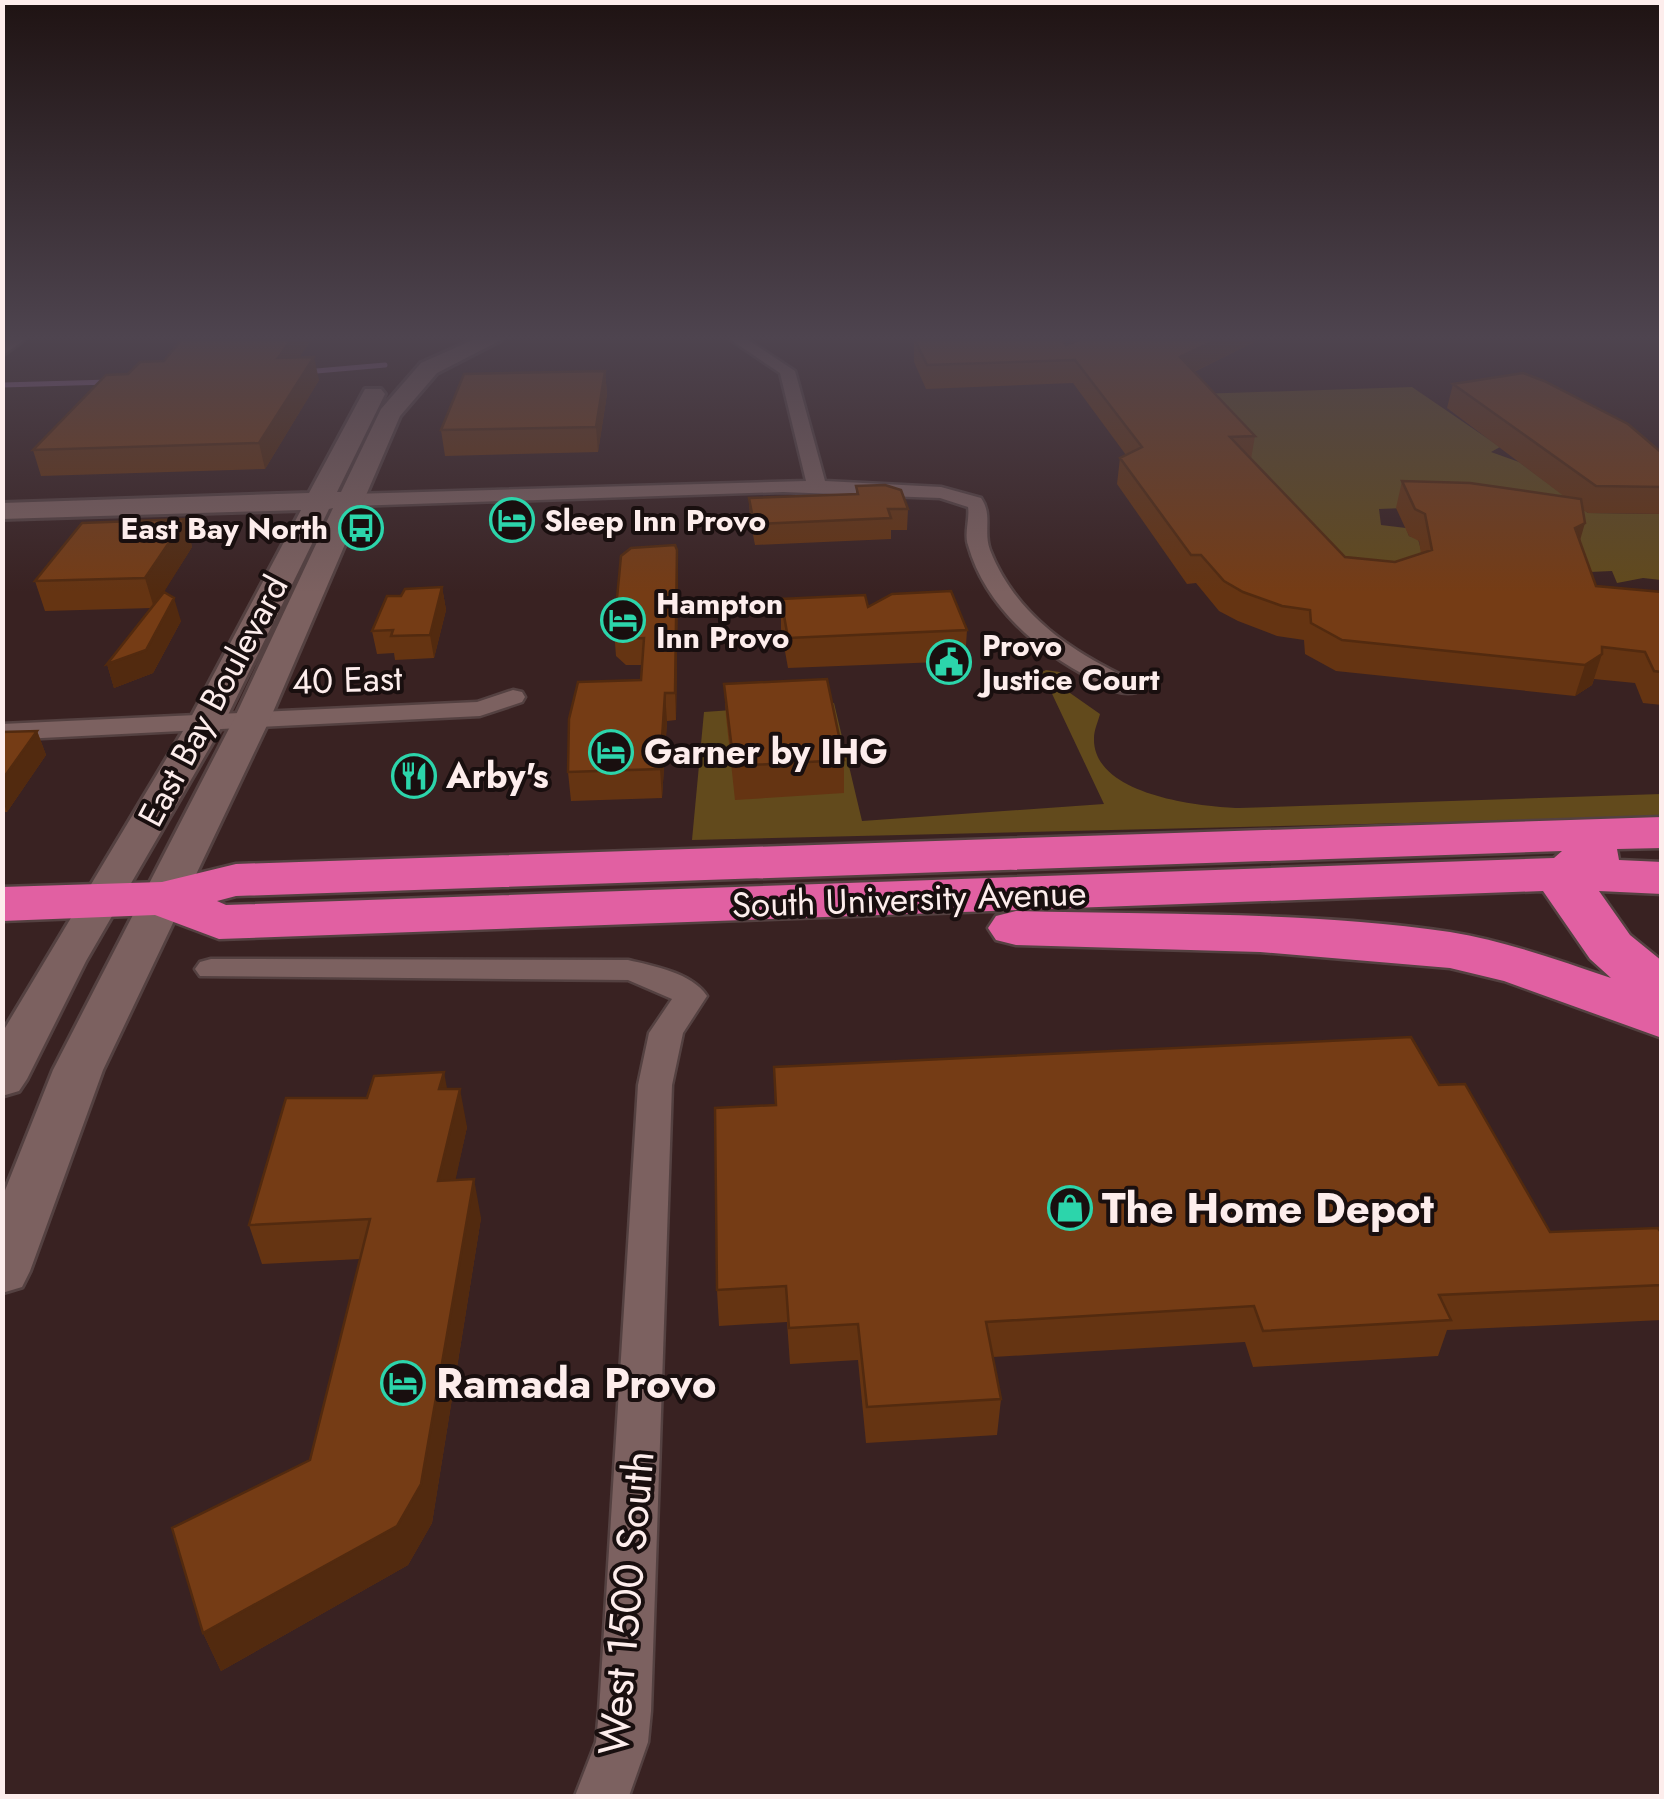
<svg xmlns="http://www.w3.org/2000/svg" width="1664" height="1799" viewBox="0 0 1664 1799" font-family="Jost,sans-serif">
<rect width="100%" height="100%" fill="#392222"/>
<path fill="#624a1c" d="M1412,387L1500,447L1491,452L1519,462L1588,513L1661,514V580L1643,578L1617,583L1612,571L1590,572L1404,508L1379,509L1381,525L1406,528L1409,536L1418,539L1428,574L1323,566L1167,395Z
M1046,670L1066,673L1071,681L1070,693L1100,714C1098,722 1094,730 1094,738C1092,795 1200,807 1239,808L1661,794V817L692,840L704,712L834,703L862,821L1104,804L1046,681L1031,682L1029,678Z"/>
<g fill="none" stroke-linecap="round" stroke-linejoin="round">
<path stroke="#885e8a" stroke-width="5" d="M305,372L385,365
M2,385L110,382"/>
<g stroke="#544141" stroke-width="5">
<path id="street" d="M8,340H24L2,356V344Z
M731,340H748L795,371L825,481L941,487L981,498C993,515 983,531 990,550C1016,616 1073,653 1136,682L1139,687L1136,692C1120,696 1106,687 1092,679C1038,651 985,606 968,545C964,533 970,519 968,507L940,498L783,492L352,506L342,500L352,494L806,481L780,373Z
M513,690L522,692L525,697L522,702L480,716L2,740V724L477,702Z
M211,959L628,960C654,966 692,973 707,996L683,1033L672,1085L651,1711L648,1742L629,1796H575L596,1742L599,1711L638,1085L649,1033L672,999L628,980L200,976L195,969L200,962Z"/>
</g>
<g stroke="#544141" stroke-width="6">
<path id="secondary" d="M473,340H501L437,373L400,416L270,719L103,1070L30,1271L22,1287L2,1293V1198L53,1070L234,719L333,508L329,509L225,721L86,961L27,1079L19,1091L2,1096V1033L189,721L301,510L2,519V503L309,493L365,389H381L385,394L337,492H341L381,409L421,363Z"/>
</g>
<g stroke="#544141" stroke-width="5">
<path id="highway" d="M1662,817V848L1617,849L1619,860L1662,862V894L1599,891L1630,935L1662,961V1038L1504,981L1450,968L1260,952L1016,945L996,940L988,928L996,916L1016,911C1159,915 1308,911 1450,932C1505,941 1558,960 1611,978L1590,959L1543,891L219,939L155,915L2,921V887L162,882L236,864ZM1562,851L1554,858L226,905L217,901L236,896Z"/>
</g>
<use href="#street" fill="#7c6160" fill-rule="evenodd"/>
<use href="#secondary" fill="#7c6160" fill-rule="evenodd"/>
<use href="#highway" fill="#e160a2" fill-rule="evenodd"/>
</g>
<path fill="#653412" d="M311,340L299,357L319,380L265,469L41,476L33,450L128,374L164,361Z
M914,340L1066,345L1254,342L1194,372L1255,436L1251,459L1345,557L1395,562L1421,554L1419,541L1409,536L1396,508L1402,481L1565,497L1447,408L1453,384L1662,453V514L1588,513L1583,510L1579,542L1596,586L1662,592V705L1643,703L1635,683L1594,679L1592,685L1575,696L1336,671L1305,654L1304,640L1277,636L1238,621L1219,611L1196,583L1187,584L1117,484L1120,458L1126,455L1073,383L926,389L914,362Z
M605,371L607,394L598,452L445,456L441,430Z
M856,486L908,509L907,530H891V539L755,545L750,519L749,498L856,494Z
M185,519L192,547L161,596L181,621L153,673L114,688L107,664L152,608L45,611L35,581Z
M678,575L676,720L667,721L662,798L571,801L568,772L641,680L642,665H626L616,656L614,630Z
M442,587L446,610L434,658L395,660L394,653L377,654L372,631L401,596Z
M781,599L967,630L965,661L788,668L781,629Z
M724,684L844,760V793L735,800L726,716Z
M37,731L46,755L7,812H2V732Z
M774,1067L1439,1085L1550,1232L1662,1234V1320L1447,1330L1438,1356L1253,1367L1245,1342L993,1357L1001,1399L997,1435L866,1443L858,1360L790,1364L787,1322L719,1326L717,1290L775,1105Z
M447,1089L467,1127L455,1180L481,1218L432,1523L408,1565L221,1671L203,1633L310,1460L360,1259L262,1264L249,1225L367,1098Z"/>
<path fill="#522a0f" d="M291,340H311L283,381L278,358Z
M1216,340H1255L1254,342L1176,380L1180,357Z
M314,357L319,380L265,469L259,443Z
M605,371L607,394L598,452L596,427Z
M185,519L192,547L154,608L145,578Z
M1585,523L1577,551L1575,528Z
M677,550L678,575L676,720L675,693Z
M442,587L446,610L434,658L430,635Z
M174,598L181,621L153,673L114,688L107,664Z
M1602,654L1592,685L1575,696L1585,665Z
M665,693L667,721L662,798L660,769Z
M37,731L46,755L7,812L2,799V780Z
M444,1072L451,1110L439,1089Z
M460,1089L467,1127L447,1219L438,1181Z
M474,1179L481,1218L432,1523L408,1565L221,1671L203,1633L397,1526Z"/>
<path fill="#753c15" stroke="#522a0f" stroke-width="2.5" d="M181,340H291L278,358L314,357L259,443L33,450L106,375L128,374L140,362L164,361Z
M915,340H1062L1066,345L1079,340H1216L1180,357L1255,436L1230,437L1345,557L1395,562L1432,550L1425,514L1415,509L1402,481L1470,483L1581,499L1585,523L1575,528L1596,586L1662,592V672L1654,671L1645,652L1602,647V654L1585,665L1342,640L1311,623L1310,610L1282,606L1243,592L1224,581L1201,555H1191L1120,458L1142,447L1075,360L927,365Z
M605,371L596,427L441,430L464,374Z
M1523,373L1544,381L1628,424L1662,453V487L1596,486L1453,384Z
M885,485L901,490L908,509H888L891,518L754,524L749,498L858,494L856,486Z
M185,519L145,578L35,581L82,523Z
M675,545L677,550L675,693H665L660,769L568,772L569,719L578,682L641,680L644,638L624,639L614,630L621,556L631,548Z
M442,587L430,635L391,636L393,630L372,631L387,596H401L405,589Z
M951,591L967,630L788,638L781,599L865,595L868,607L892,594Z
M164,592L174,598L146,650L107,664Z
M827,679L844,760L734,766L724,684Z
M37,731L2,780V732Z
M1411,1037L1439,1085L1465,1084L1550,1232L1658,1228L1662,1234V1285L1439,1295L1451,1320L1263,1331L1254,1306L986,1322L1001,1399L867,1407L858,1324L789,1328L786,1286L717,1290L715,1108L776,1105L774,1067Z
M444,1072L439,1089H460L438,1181L474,1179L421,1484L397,1526L203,1633L172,1528L310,1460L370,1219L249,1225L286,1098H367L374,1076Z"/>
<linearGradient id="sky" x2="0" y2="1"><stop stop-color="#1f1313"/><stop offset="0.57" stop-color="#4e444f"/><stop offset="1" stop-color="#4e444f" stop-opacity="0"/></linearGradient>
<rect width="1664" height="592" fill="url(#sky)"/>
<defs>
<g id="hotel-ring" transform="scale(2.25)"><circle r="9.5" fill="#190f0f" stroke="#2cd5ab" stroke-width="1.5"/><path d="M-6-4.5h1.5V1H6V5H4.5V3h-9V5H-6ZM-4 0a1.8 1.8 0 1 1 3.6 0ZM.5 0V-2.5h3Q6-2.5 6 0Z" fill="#2cd5ab"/></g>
<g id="bus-ring" transform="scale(2.25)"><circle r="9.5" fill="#190f0f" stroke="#2cd5ab" stroke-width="1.5"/><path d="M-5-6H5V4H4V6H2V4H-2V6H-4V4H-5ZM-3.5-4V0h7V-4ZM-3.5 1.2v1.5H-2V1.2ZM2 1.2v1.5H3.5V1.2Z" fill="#2cd5ab"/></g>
<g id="civic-ring" transform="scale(2.25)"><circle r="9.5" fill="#190f0f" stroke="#2cd5ab" stroke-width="1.5"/><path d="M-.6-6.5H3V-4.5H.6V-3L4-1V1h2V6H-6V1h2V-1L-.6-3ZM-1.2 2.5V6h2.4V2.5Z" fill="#2cd5ab"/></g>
<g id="restaurant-ring" transform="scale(2.25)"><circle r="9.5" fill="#190f0f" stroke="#2cd5ab" stroke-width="1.5"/><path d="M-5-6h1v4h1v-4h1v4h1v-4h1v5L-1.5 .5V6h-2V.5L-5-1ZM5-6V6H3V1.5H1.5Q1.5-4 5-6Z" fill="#2cd5ab"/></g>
<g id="shop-ring" transform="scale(2.25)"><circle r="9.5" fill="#190f0f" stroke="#2cd5ab" stroke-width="1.5"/><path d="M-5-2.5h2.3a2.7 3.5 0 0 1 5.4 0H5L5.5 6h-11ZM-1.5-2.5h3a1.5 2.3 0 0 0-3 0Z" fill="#2cd5ab"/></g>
</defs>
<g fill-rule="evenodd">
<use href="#hotel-ring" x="512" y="520"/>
<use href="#bus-ring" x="361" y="528"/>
<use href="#hotel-ring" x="623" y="620"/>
<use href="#civic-ring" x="949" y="662"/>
<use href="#hotel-ring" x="611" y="752"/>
<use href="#restaurant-ring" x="414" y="776"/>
<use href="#shop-ring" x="1070" y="1208"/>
<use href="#hotel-ring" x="403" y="1383"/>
</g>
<g text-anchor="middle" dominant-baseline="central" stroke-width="8" stroke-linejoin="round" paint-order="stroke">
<g font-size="30" font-weight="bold" fill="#fdedec" stroke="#190f0f" text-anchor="start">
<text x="544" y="520">Sleep Inn Provo</text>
<text x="328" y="528" text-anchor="end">East Bay North</text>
<text x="656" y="603">Hampton<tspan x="656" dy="34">Inn Provo</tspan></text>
<text x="982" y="645">Provo<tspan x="982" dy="34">Justice Court</tspan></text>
</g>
<g font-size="35" fill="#fdedec" stroke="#190f0f">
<text transform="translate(347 680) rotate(-2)">40 East</text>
<text transform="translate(213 701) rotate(-62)">East Bay Boulevard</text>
<text transform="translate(909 899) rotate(-2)">South University Avenue</text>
</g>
<g font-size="35" font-weight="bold" fill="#fdedec" stroke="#190f0f" text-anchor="start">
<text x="644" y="752">Garner by IHG</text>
<text x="446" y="776">Arby's</text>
</g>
<g font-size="42" font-weight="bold" fill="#fdedec" stroke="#190f0f" text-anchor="start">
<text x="1102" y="1208">The Home Depot</text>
<text x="436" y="1383">Ramada Provo</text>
</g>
<g font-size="42" fill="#fdedec" stroke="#190f0f">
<text transform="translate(626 1603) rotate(-85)">West 1500 South</text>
</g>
</g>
<rect width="1664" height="1799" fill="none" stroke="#fdedec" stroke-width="10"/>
</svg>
